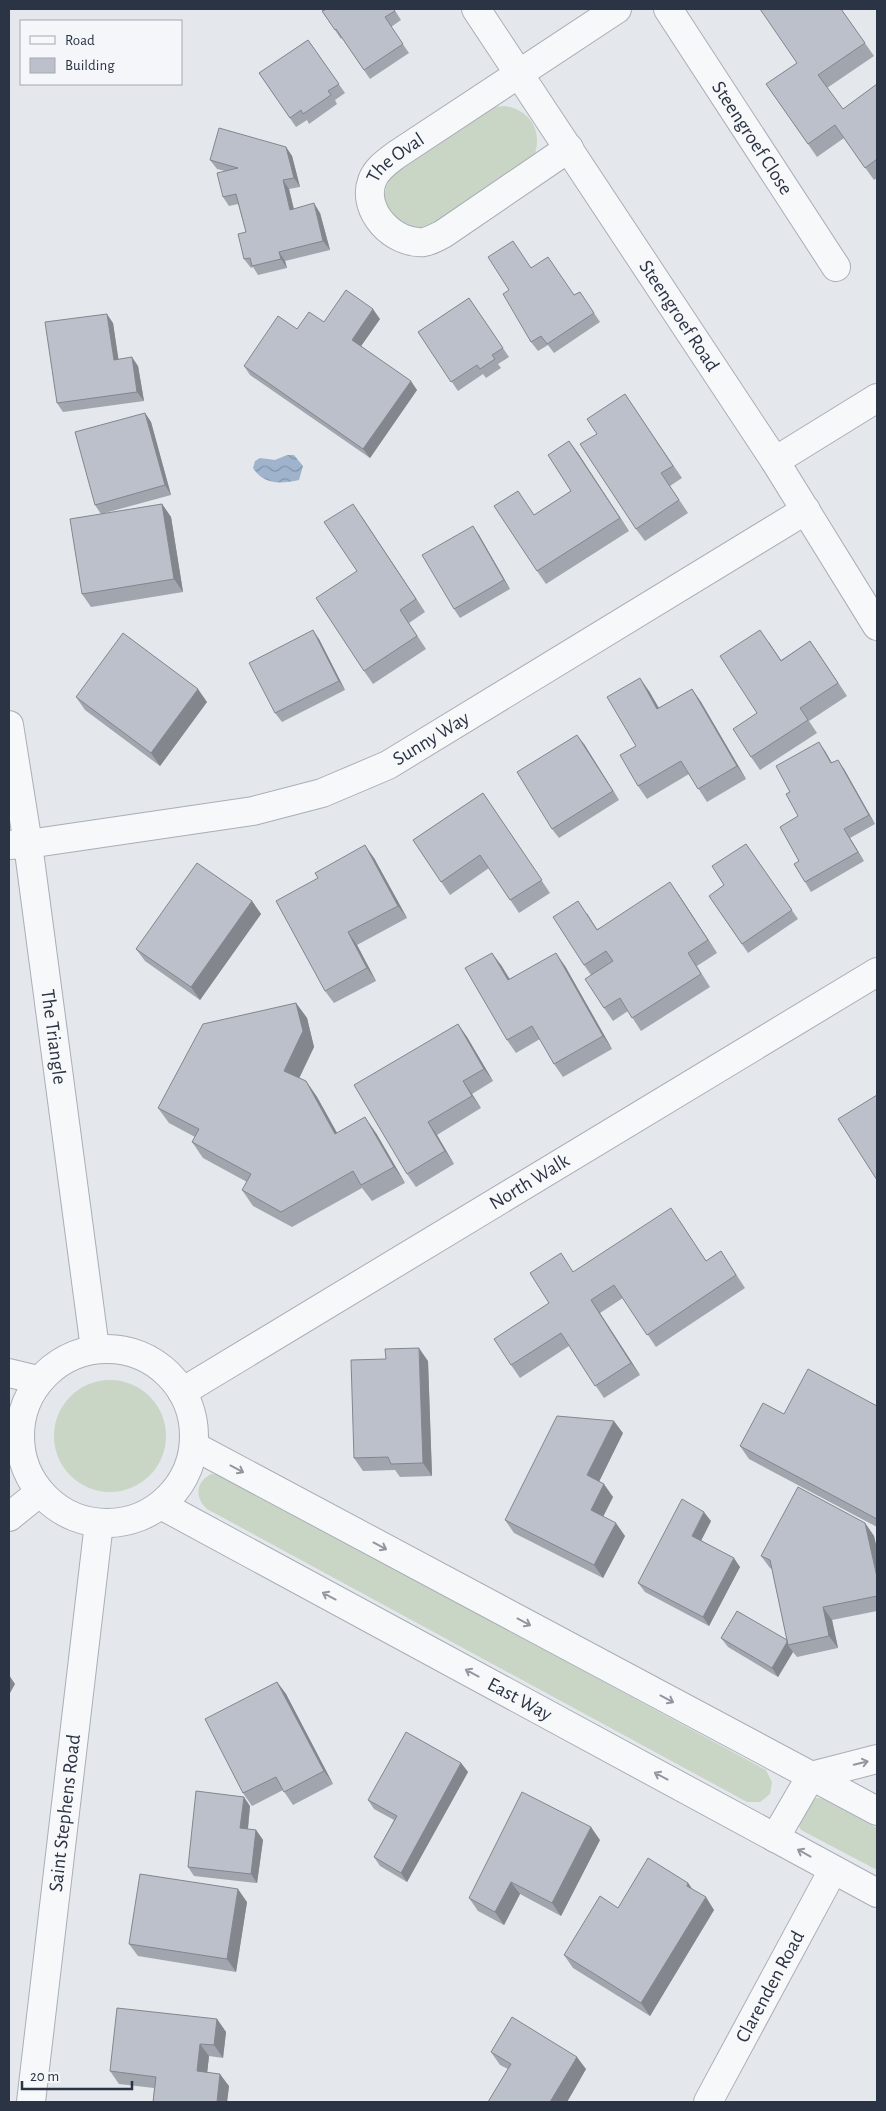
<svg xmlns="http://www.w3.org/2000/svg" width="886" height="2111" viewBox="0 0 886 2111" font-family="'Alegreya Sans',sans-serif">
<defs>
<pattern id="water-waves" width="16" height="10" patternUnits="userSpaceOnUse" patternTransform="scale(1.25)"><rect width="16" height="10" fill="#9fb4cc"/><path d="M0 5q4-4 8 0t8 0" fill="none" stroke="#8293a7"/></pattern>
</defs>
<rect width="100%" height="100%" fill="#e4e7ec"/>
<path fill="#c9d6c5" d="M505,106C534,111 545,137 531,163L427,231L404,228L387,211L384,199L386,187L391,176L494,107Z
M54 1436a56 56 0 1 1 112 0a56 56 0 1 1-112 0Z
M211,1474L223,1475L766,1770L772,1782L770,1794L760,1802H747L207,1509C194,1497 196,1482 211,1474Z
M817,1798L823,1799L877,1828V1870L801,1830L798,1824L811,1799Z"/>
<path fill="url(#water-waves)" d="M287,455H294L303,466L299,480C281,484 263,485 253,468L255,461L260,458L275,460Z"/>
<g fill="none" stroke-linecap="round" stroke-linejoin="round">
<g stroke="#a9aeb7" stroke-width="30">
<g id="minor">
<path id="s1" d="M476,9L775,461L877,626"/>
<path id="s2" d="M668,9L836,267"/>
<path id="s3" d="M569,148L443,234C437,237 430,241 424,242C394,245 361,211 372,181C376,169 387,162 396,155L617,9"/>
<path d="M775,461L877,398"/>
<path id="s4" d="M9,725L28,844L95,1349"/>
<path id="s5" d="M9,845L28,844L253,811L322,793L388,765L806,510"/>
<circle cx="107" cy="1436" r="87"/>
<path d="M9,1373L38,1380"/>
<path id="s6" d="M182,1392L877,972"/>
<path d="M194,1446L877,1811"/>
<path id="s7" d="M161,1505L877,1893"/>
<path d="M9,1517L40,1492"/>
<path d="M775,1838L811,1776L877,1759"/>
<path id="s8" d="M31,2102L99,1523"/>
<path id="s9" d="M708,2102L833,1870"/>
</g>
</g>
<use href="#minor" stroke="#f7f8fa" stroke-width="28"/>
</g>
<path fill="#a1a5ae" d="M394,9L401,20L391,27L409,53L370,79L342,38L341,39L322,11Z
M841,9L874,56L827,88L843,109L877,84V178L874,180L844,138L817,157L766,84L797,63Z
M308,40L345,93L335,100L337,104L309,124L307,120L296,127L259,73Z
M286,147L292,156L300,187L289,189L294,209L320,213L330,250L285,261L287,268L258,275L253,267L251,268L244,259L246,232L238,204L229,206L223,197L225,171L217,169L210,160Z
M531,268L574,295L580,292L600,322L554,353L548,345L538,351L531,342L509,290Z
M469,298L509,357L498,364L501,368L486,378L483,374L458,391L418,332Z
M380,319L361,346L417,390L370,458L250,375L244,366L297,329L324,322Z
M113,323L118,359L138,366L144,401L63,412L57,403Z
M625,394L682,478L670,486L688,513L645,541L636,529L597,434Z
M145,413L151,422L171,495L101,514L95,505Z
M569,441L629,531L546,584L537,571L534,515L571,491Z
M162,504L171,517L183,592L91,607L82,594Z
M362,517L425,612L409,623L426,649L373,684L364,671L357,571Z
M479,535L510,589L460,618L454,609Z
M319,639L345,690L282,722L275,713Z
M810,641L847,696L809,721L817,733L760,770L751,757L757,713L769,642L781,660Z
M692,689L701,702L746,779L707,802L689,774L647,799L638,786L636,746L649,691L659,708Z
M76,697L207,702L160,766L85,710Z
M584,744L619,800L559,838L552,829Z
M825,751L832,763L844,769L875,824L850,838L864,861L811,892L805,882L799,861L798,816Z
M483,793L550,893L519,913L489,868L450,895L413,840Z
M746,844L798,919L748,953L709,896L724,885Z
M374,858L407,918L357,945L376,981L334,1003L325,991Z
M679,895L717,953L697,966L710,987L641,1031L628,1011L613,1021L604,1008L591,975L584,965L587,913L597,929Z
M252,901L261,914L200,1000L145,961L136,949Z
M501,965L510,979L565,966L612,1049L563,1077L554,1064L540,1039L516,1053L507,1040Z
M296,1003L307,1018L314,1047L299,1078L306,1081L317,1097L337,1133H376L405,1183L372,1201L362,1188L292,1227L253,1206L242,1190L247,1182L203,1158L192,1142L195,1137L169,1123L158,1108Z
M458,1024L467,1037L493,1081L472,1094L481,1108L437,1135L454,1164L416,1187L407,1174Z
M680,1221L706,1261L721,1251L745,1288L656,1347L623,1298L600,1313L640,1375L604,1398L569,1346L520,1378L511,1365L549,1303L574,1272Z
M428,1361L432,1476L400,1477L395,1470L363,1471L354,1458Z
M877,1406V1527L749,1459L740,1446L784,1414Z
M623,1433L599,1481L613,1497L603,1516L625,1536L603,1578L514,1533L505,1520Z
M711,1521L701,1540L740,1567L709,1626L645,1592L638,1583Z
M865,1523L874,1536L877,1549V1611L832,1620L838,1648L797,1657L793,1652L778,1677L728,1647L721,1638L787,1640L772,1569L770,1568L761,1556Z
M277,1682L286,1694L333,1784L293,1805L283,1790L252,1806L243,1793Z
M461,1763L468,1772L407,1882L380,1866L374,1857L394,1820L374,1809L368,1800Z
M250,1806L248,1829L256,1830L263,1840L257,1883L194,1876L188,1867Z
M600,1840L561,1916L520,1894L504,1925L478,1911L469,1898Z
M688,1883L693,1890L714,1910L650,2016L573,1968L564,1955L618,1908Z
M247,1902L236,1972L138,1956L129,1944Z
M217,2019L226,2032L223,2058L209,2056L207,2072L229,2086L227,2102H153L154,2088L119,2084L110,2071Z
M491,2052L586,2069L567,2102H488L508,2069L500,2065Z"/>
<path fill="#83868d" d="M286,147L292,156L300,187L294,178Z
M283,180L289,189L296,219L290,210Z
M314,203L320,213L330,250L323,241Z
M279,252L285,261L287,268L281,259Z
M373,309L380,319L359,349L352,340Z
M107,314L113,323L120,369L114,360Z
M132,357L138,366L144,401L137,392Z
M411,381L417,390L370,458L363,449Z
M145,413L151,422L171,495L165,485Z
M569,441L578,453L629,531L620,518Z
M162,504L171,517L183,592L174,579Z
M353,504L362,517L425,612L416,599Z
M473,526L479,535L510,589L504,580Z
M313,630L319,639L345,690L339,681Z
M810,641L819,654L847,696L838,683Z
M640,678L649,691L666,721L657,709Z
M198,689L207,702L160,766L151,753Z
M692,689L701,702L746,779L737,766Z
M577,735L584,744L619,800L613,791Z
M819,742L825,751L837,772L831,763Z
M838,760L844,769L875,824L869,815Z
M844,829L850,838L864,861L858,852Z
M365,845L374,858L407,918L398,906Z
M670,882L679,895L717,953L708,940Z
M252,901L261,914L200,1000L191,987Z
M348,932L357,945L376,981L367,968Z
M492,953L501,965L517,993L508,980Z
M556,953L565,966L612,1049L603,1036Z
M296,1003L307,1018L314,1047L295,1087L284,1071Z
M458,1024L467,1037L493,1081L484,1069Z
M306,1081L317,1097L346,1149L335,1134Z
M463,1081L472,1094L481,1108L472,1096Z
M365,1117L376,1133L405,1183L394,1167Z
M428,1122L437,1135L454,1164L445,1151Z
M591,1300L600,1313L640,1375L631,1363Z
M419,1348L428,1361L432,1476L423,1463Z
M614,1421L623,1433L596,1488L587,1475Z
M604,1484L613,1497L600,1523L591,1510Z
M704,1512L711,1521L699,1545L692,1536Z
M616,1523L625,1536L603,1578L594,1565Z
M865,1523L874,1536L877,1549V1577Z
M734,1558L740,1567L709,1626L703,1617Z
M823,1607L832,1620L838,1648L829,1636Z
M788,1641V1645L793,1652L778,1677L772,1668Z
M9,1675L15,1684L9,1695Z
M277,1682L286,1694L333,1784L324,1771Z
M461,1763L468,1772L407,1882L401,1873Z
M244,1797L250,1806L247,1837L240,1828Z
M591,1827L600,1840L561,1916L552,1903Z
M256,1830L263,1840L257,1883L251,1874Z
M511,1882L520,1894L504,1925L495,1912Z
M688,1883L697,1896L687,1886Z
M238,1889L247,1902L236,1972L227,1959Z
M706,1897L714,1910L650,2016L641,2003Z
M217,2019L226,2032L223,2058L214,2045Z
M200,2044L209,2056L206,2084L197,2071Z
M577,2057L586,2069L567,2102H550Z
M220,2074L229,2086L227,2102H217Z"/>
<path fill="#bbc0ca" stroke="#83868d" d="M324,9H393L395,11L385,17L403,44L364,70L336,29L335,30L322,11L325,10Z
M760,9H841L865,43L818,75L843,109L877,84V159L865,168L835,125L808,144L766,84L797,63Z
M308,40L339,84L328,91L331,95L303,114L301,110L290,118L259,73Z
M219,128L286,147L294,178L283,180L290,210L314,203L323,241L279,252L281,259L252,266L250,258L244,259L238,234L246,232L236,194L223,197L217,173L238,168L210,160Z
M513,241L531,268L548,257L574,295L580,292L594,313L547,344L541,336L531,342L503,294L509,290L488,257Z
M346,290L373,309L352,340L411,381L363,449L244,366L278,316L297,329L309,312L324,322Z
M469,298L503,348L492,355L495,359L480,369L477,365L451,382L418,332Z
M107,314L114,360L132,357L137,392L57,403L45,322Z
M625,394L673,466L661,473L679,500L636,529L580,444L597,434L587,419Z
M145,413L165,485L95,505L75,432Z
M569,441L620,518L537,571L494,506L518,491L534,515L571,491L548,455Z
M162,504L174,579L82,594L70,519Z
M353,504L416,599L400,610L417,636L364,671L316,598L357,571L324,522Z
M473,526L504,580L454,609L422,555Z
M313,630L339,681L275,713L249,663Z
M760,630L781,661L810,641L838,683L800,708L808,720L751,757L733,729L757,713L720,656Z
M123,633L198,689L151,753L76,697Z
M640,678L657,709L692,689L737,766L698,789L681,761L638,786L620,755L636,746L607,697Z
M577,735L613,791L552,829L517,772Z
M819,742L831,763L838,760L869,815L844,829L858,852L805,882L794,864L799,861L780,827L798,816L786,794L790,792L776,766Z
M483,793L542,880L510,900L480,855L441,882L413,840Z
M746,844L792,910L742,944L709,896L724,885L712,866Z
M365,845L398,906L348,932L367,968L325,991L276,901L318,878L315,873Z
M197,863L252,901L191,987L136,949Z
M670,882L708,940L688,953L701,974L632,1018L620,998L604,1008L585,979L613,961L606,951L584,965L553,917L578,901L597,930Z
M492,953L508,980L556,953L603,1036L554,1064L532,1026L507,1040L465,968Z
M296,1003L303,1031L284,1071L306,1081L335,1134L365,1117L394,1167L361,1185L353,1171L281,1212L242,1190L251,1174L192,1142L199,1129L158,1108L203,1024Z
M458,1024L484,1069L463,1081L472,1096L428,1122L445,1151L407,1174L354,1085Z
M877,1095V1180L838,1119Z
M671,1208L706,1261L721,1251L736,1275L647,1335L614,1285L591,1300L631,1363L595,1386L561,1333L511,1365L494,1339L549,1303L530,1273L561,1253L573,1272Z
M419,1348L423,1463L391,1464L388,1457L354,1458L351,1360L386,1359L385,1349Z
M808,1369L877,1406V1519L740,1446L763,1403L784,1414Z
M557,1416L614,1421L587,1475L604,1484L591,1510L616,1523L594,1565L505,1520Z
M798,1487L865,1523L877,1577V1596L823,1607L829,1636L788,1645L770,1560L761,1556Z
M682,1499L704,1512L692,1536L734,1558L703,1617L638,1583Z
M737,1611L787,1640V1642L772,1668L721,1638Z
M277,1682L324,1771L284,1792L276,1777L243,1793L205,1719Z
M406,1732L461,1763L401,1873L374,1857L397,1816L368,1800Z
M196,1791L244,1797L240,1828L256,1830L251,1874L188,1867Z
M522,1792L591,1827L552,1903L511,1882L495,1912L469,1898Z
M648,1858L688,1883L687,1886L706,1897L641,2003L564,1955L600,1896L618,1908Z
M140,1874L238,1889L227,1959L129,1944Z
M117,2008L217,2019L214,2045L200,2044L197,2071L220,2074L217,2102H153L156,2077L110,2071Z
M512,2017L577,2057L550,2102H488L511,2064L491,2052Z"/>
<defs><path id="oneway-shaft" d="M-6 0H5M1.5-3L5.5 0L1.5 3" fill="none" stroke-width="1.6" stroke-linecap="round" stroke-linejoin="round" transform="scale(1.25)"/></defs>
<g stroke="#9196a0">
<use href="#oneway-shaft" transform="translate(237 1469) rotate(28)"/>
<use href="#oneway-shaft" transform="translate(380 1546) rotate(28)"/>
<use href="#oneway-shaft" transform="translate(329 1596) rotate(-152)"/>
<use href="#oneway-shaft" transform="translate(524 1622) rotate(28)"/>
<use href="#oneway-shaft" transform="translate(472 1673) rotate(-152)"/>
<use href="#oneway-shaft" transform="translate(667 1699) rotate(28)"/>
<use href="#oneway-shaft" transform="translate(861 1763) rotate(-14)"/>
<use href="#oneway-shaft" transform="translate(661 1776) rotate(-152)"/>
<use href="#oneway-shaft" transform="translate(804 1853) rotate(-151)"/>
</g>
<g text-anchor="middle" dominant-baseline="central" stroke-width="4" stroke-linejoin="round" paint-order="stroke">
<g font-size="20" fill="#2b3445" stroke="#f4f6f9">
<text stroke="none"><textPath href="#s2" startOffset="154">Steengroef Close</textPath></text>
<text stroke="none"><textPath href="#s3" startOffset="300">The Oval</textPath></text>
<text stroke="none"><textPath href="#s1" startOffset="368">Steengroef Road</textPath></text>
<text stroke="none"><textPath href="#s5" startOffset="440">Sunny Way</textPath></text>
<text stroke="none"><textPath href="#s4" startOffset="315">The Triangle</textPath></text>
<text stroke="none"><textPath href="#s6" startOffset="406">North Walk</textPath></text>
<text stroke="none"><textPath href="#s7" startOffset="408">East Way</textPath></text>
<text stroke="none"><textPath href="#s8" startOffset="291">Saint Stephens Road</textPath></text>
<text stroke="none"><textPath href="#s9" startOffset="131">Clarenden Road</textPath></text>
</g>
</g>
<rect width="886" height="2111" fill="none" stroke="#2b3445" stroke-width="20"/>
<rect x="20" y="20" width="162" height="65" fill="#f4f6f9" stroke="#a4a8b1"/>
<rect x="30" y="36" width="25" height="8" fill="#f7f8fa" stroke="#a4a8b1"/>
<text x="65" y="45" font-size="15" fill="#2b3445">Road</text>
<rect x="30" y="58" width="25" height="15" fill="#bbc0ca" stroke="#a4a8b1"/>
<text x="65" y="70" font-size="15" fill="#2b3445">Building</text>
<path d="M22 2081v8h110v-8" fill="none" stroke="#2b3445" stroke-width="2.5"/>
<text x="30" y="2081" font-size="15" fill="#2b3445" stroke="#f4f6f9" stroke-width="4" paint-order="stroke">20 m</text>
</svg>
